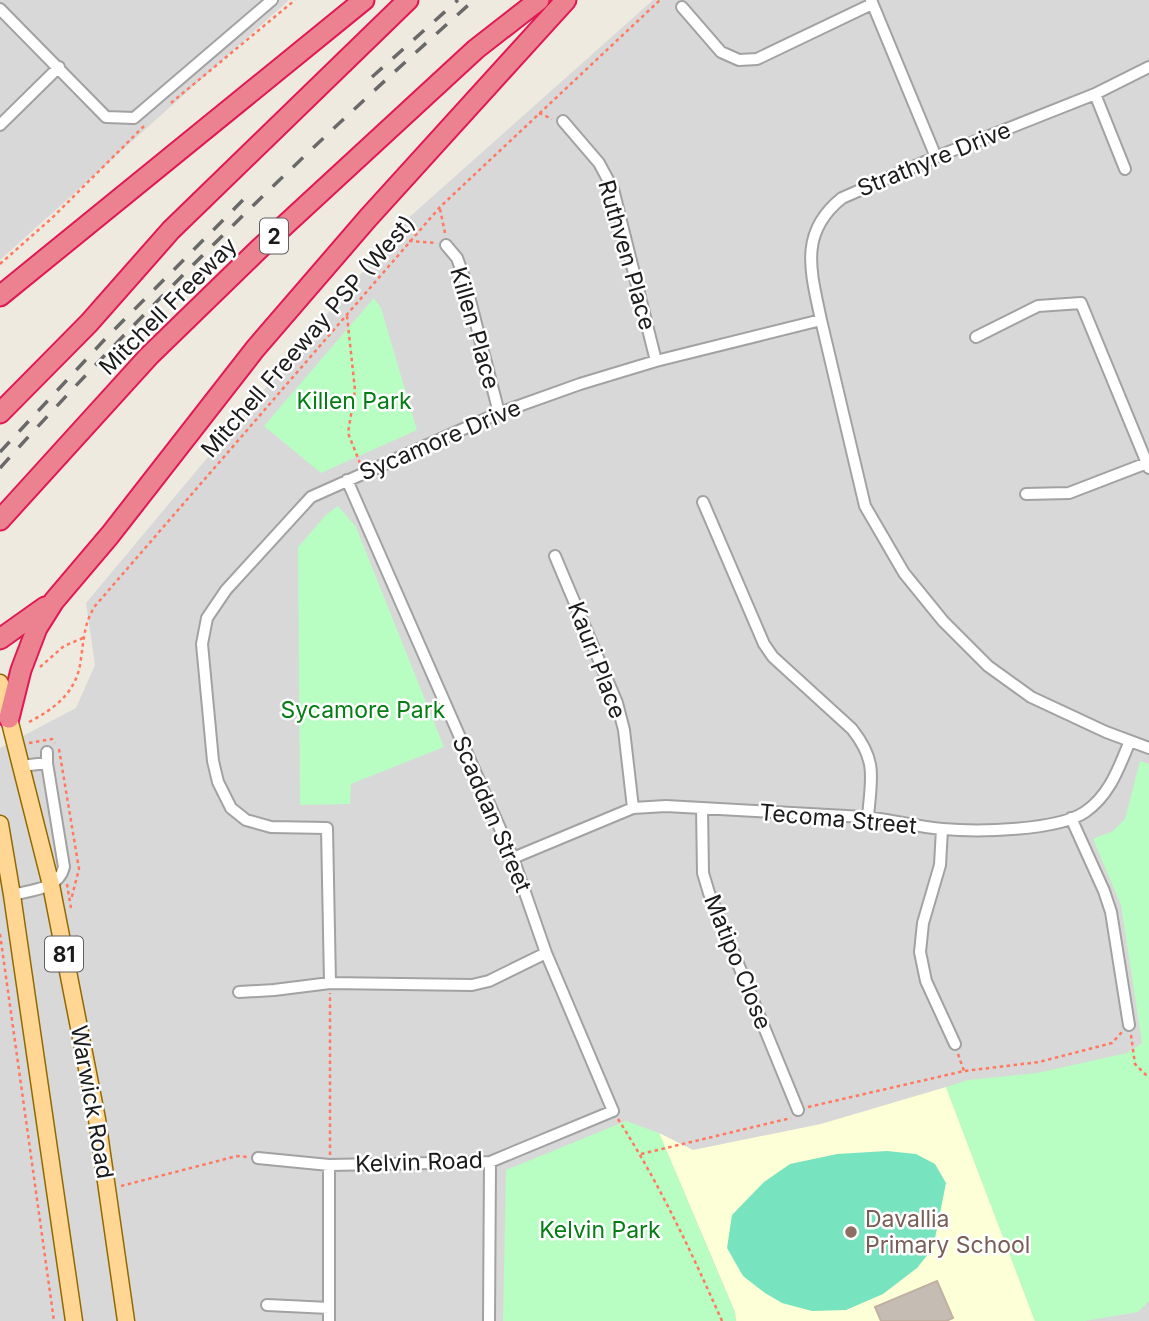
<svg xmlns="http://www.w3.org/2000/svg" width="1149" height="1321" viewBox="0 0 1149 1321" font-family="Inter,sans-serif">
<rect width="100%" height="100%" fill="#eeeae0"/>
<path fill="#d9d8d8" d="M0,0H289L0,260Z
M653,0H1149V1321H0V748L76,708L95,665L86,603L405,221Z"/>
<path fill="#fdffd7" d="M946,1087L1035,1321H736L735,1312L659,1133L693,1150L821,1124Z"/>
<path fill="#b8fdc1" d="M374,298L381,308L417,430L321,473L264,426Z
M338,506L356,527L444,747L351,784L350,804L300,805L298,547L326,515Z
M1140,761L1149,764V1301L1138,1312L1085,1321H1035L946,1087L968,1080L1037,1073L1127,1053L1142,1043L1121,905L1093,839L1113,831L1125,819Z
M626,1121L659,1133L735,1313L736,1321H503L506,1170Z"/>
<path fill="#77e3bf" d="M887,1151L916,1154L935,1164L946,1183L933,1248L917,1268L883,1294L846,1310L812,1311L782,1303L765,1293L743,1276L727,1248L732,1215L764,1182L790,1164L837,1154Z"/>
<path fill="#c5bcb3" stroke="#c0b0a1" stroke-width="2" d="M937,1281L953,1318L946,1321H881L875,1307Z"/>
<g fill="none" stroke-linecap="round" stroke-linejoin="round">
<g stroke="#a2a2a2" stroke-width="14">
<path id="minor" d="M871,0L936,157
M682,7L721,52L739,60L757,59L872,4
M0,9L106,117L134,118L272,0
M1095,94L1125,169
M563,121L599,163L613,189L656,361
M0,125L59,67
M446,245L457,258L464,277L499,413
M821,320C811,272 798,233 842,198L936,157L1095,94L1149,67
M976,337L1038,306L1081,303L1149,468
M1026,494L1069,493L1147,463
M703,502L764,644L773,657L852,729C878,762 871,778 868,817
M555,556L617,703L624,730L633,808
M21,766L47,763
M702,808L703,873L709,893L798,1110
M1071,818L1104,891L1111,912L1129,1025
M942,829L940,865L923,923L920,952L926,981L955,1044
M513,858L633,808L666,806C732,810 798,813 864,817C890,819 916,827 943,829C977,832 1057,831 1085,812C1110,795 1119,767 1130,741
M12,895C32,890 59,889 64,867L47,763V752
M546,953L489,981L472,985L330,983L327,828L271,827L246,820L231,808L218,782L213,761L202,644L207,618L226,590L311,497L499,413L580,384L656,361L821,320L865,506L904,573L943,621L988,666L1031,697L1106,732L1149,748
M239,992L274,990L330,983
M258,1158L329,1165L490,1162L613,1111L546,953L513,858L347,480
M267,1305L329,1308
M329,1321V1165
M489,1321L490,1162"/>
</g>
<g stroke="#926900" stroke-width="19">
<path id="primary" d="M0,683L51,885L97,1119L126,1321
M0,824L12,895L74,1321"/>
</g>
<g stroke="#e01853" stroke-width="23">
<path id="motorway" d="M0,296L364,0
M0,413L89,323L171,230L408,0
M0,520L149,356L258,250L476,49L539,0
M0,639L45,607
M9,718L21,670L37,628L54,601L110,535L255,349L368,218L566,0"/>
</g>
<path stroke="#ff785f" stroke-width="2.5" stroke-dasharray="3.5 3.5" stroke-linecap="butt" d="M171,103L295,0
M539,113L552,119
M440,209L445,233
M409,241L437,243
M0,264L52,218L145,125
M347,316L355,390L348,433L360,463
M40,667L64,646L83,638
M29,722C56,708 78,691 81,658C84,639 84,623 95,606L440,207L660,0
M29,743L52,739L55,743
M59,749L79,869L71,900
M67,884L71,908
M0,934L54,1321
M1131,1035L1135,1064L1149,1078
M958,1054L964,1071
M808,1107L964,1071L1039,1062L1112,1043L1122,1032
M618,1119C659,1183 691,1251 722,1321
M641,1154L791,1118
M330,1155V993
M121,1186L237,1156L247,1157"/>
<use href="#minor" stroke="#fff" stroke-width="10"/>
<use href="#primary" stroke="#ffd693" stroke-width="16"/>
<use href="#motorway" stroke="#ec818f" stroke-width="19"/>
<path stroke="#696969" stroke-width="3.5" stroke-dasharray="14 14" stroke-linecap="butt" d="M372,77L458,0
M0,452L107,337L248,195
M0,468C149,303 308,148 474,0"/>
</g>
<circle fill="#8d6e63" stroke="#fff" stroke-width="2.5" cx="851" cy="1232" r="7"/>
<g text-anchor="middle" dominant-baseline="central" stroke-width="5" stroke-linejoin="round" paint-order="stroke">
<g fill="#fff" stroke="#5f5f5f" stroke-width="2">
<rect x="260" y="218.5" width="28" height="35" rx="5"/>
<rect x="45" y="936.5" width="38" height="35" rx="5"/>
</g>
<g font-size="21" font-weight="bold" fill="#1b1b1b">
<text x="274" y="236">2</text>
<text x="64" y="954">81</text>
</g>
<g font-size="23" fill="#1b1b1b" stroke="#fff">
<text transform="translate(934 159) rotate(-22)">Strathyre Drive</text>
<text transform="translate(627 255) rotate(74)">Ruthven Place</text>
<text transform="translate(168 306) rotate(-45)">Mitchell Freeway</text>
<text transform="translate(475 328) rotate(74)">Killen Place</text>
<text transform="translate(308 336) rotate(-49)">Mitchell Freeway PSP (West)</text>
<text transform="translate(440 440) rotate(-23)">Sycamore Drive</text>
<text transform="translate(597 660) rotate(69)">Kauri Place</text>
<text transform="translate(492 814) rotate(67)">Scaddan Street</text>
<text transform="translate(838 819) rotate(5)">Tecoma Street</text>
<text transform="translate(738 962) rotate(68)">Matipo Close</text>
<text transform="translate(92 1102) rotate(80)">Warwick Road</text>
<text transform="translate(419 1162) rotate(-2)">Kelvin Road</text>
</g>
<g font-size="23" fill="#047e14" stroke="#fff">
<text x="354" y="401">Killen Park</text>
<text x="363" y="710">Sycamore Park</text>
<text x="600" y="1230">Kelvin Park</text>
</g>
<g font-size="23" fill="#785e54" stroke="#fff" text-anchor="start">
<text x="865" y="1219">Davallia<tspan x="865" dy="26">Primary School</tspan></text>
</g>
</g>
</svg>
